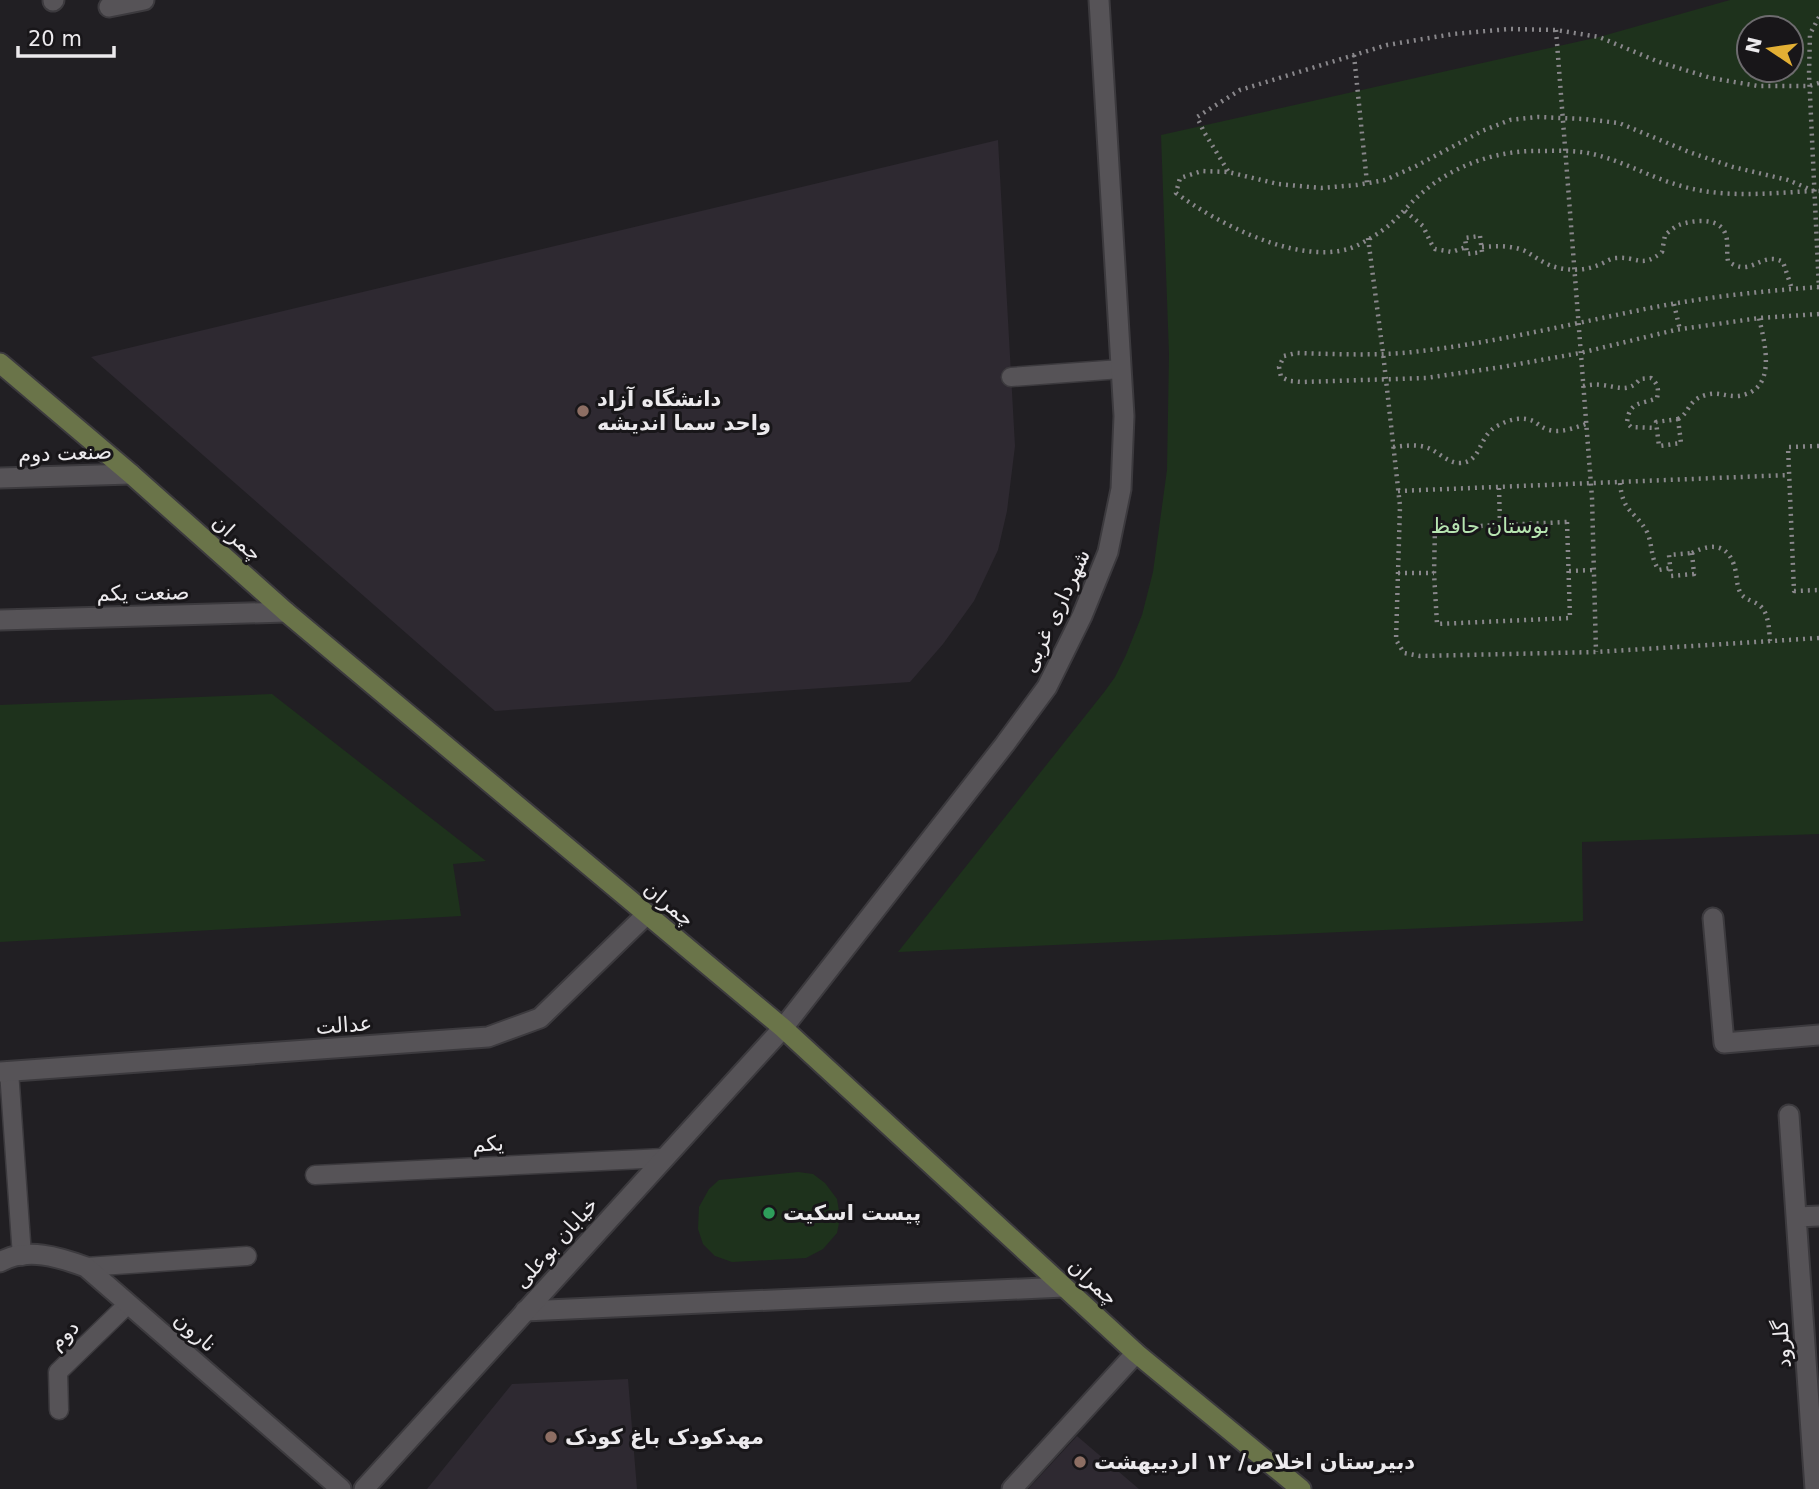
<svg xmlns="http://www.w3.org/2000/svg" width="1819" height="1489" viewBox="0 0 1819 1489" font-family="'DejaVu Sans',Cairo,sans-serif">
<rect width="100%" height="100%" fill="#211f23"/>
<path fill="#2e2931" d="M998,140L1015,446L1007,511L998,550L974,601L943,644L910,682L495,711L91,357Z
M628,1379L637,1489H427L512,1384Z
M1077,1436L1139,1489H1028Z"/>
<path fill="#1e321c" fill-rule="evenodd" d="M1730,0H1819V834L1582,842L1583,921L898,952L1105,691L1115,677L1126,655L1142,615L1153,572L1167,470L1169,354L1161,135L1599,37ZM1791,28V70H1749V28Z
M272,694L486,861L453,864L461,916L0,942V705Z
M798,1172L813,1174L825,1183L837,1199L840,1218L837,1233L823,1249L806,1258L732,1262L715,1256L703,1244L698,1229L699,1207L709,1189L719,1180Z"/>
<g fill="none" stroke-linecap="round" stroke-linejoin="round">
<g stroke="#3c3a3e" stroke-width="21">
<path id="service" d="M1011,377L1121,369
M9,1071L22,1256
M315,1175L664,1158
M86,1267L247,1256
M59,1410L58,1372L128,1304"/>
</g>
<g stroke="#3c3a3e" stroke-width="23">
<path id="minor" d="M53,1L54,0
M109,7L144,0
M0,478L131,474
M0,620L286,612
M1713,918L1724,1043L1819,1035
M0,1072L488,1037L540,1018L647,914
M1789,1115L1815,1489
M1797,1217L1819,1216
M0,1262C27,1247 59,1257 86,1267L341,1489
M525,1311L1064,1287
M1012,1489L1136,1353"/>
</g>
<g stroke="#3c3a3e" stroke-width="23">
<path id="tertiary" d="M364,1489L783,1028L1005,744L1047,687L1082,616L1108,552L1121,489L1124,416L1099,0"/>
</g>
<g stroke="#3c3a3e" stroke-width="23">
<path id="secondary" d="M0,363L131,474L286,612L783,1028L1136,1353L1301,1489"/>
</g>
<path stroke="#89878b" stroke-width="4.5" stroke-dasharray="2 5" stroke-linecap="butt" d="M1819,17L1810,34L1809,74L1819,289
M1556,30L1592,498L1596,652
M1354,55L1367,183
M1228,171L1204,132L1197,117L1240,90L1387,45L1453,34L1509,29L1556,30L1599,37L1659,62L1711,78L1758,86H1809L1819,83
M1814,191L1788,180L1733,167L1689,152L1619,123L1584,119L1538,117L1510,120L1482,131L1416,166L1385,180L1357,185L1321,188L1278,184L1228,172L1202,171L1180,178L1176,193C1217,223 1295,264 1348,249C1358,246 1371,238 1380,232C1397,221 1408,204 1423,192C1453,166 1495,151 1535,151C1552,151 1571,150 1588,153C1619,159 1647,176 1678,185C1722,199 1769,193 1814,191H1819
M1405,211L1423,226L1431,243L1435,249L1452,252L1466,247
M1480,236L1482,252L1467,254L1465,238Z
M1368,238L1383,353L1400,506L1396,640L1404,653L1420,656L1596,652L1819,638
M1482,247C1496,246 1511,245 1525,251C1536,257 1545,265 1559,268C1573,271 1588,270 1601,264C1606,262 1611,258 1616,258C1638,256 1641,269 1662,252L1665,235C1669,232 1674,227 1679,225C1692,220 1719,217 1725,233C1729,241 1726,252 1728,261C1751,279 1761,250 1783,262L1792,289
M1819,287C1762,291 1706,297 1650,308C1571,324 1493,343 1413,352C1375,356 1335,354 1296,353L1284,356L1279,367L1281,377L1290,381L1302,382L1426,378L1502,367L1580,353L1675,330L1759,318L1819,314
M1674,304L1680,330
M1583,386C1589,385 1595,384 1601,385C1617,386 1628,394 1640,379L1651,378C1658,384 1659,389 1657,398C1642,405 1629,400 1627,423L1631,427L1656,428
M1678,419C1690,413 1687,400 1706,395C1718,391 1726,397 1738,396C1778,391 1765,344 1759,318
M1678,419L1681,443L1659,446L1656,422Z
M1819,446L1788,447L1794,591L1819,590
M1393,447C1404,446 1415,444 1425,447C1437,450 1447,463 1459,463C1483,463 1477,435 1499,425C1510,419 1524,416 1535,422C1539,425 1543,428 1549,430C1561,433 1574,428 1586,424
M1620,483C1623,514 1635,510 1647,532C1653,545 1650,558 1659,570L1670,568
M1499,488L1500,525
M1398,491L1789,475
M1567,522L1570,618L1437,624L1434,573L1435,528Z
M1692,553C1715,541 1731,546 1736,573C1737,580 1737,587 1741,594C1746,600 1754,601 1759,605C1769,612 1769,630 1770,641
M1692,553L1694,574L1671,576L1669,555Z
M1569,571L1593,570
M1398,573H1434"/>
<use href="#service" stroke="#565357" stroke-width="18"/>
<use href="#minor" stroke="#565357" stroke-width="19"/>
<use href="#tertiary" stroke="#565357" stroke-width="19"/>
<use href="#secondary" stroke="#6a7449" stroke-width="19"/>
</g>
<g fill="#8d6e63" stroke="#181619" stroke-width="2.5">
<circle cx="583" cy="411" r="7"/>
<circle cx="551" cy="1437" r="7"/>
<circle cx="1080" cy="1462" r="7"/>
</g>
<circle fill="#2e9e5b" stroke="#181619" stroke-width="2.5" cx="769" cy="1213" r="7"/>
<g text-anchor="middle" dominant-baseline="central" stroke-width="6" stroke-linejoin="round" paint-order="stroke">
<g font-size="21" font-weight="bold" fill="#eceaed" stroke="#181619" text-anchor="start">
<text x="597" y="399">دانشگاه آزاد<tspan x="597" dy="24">واحد سما اندیشه</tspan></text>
<text x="783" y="1213">پیست اسکیت</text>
<text x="565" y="1437">مهدکودک باغ کودک</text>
<text x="1094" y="1462">دبیرستان اخلاص/ ۱۲ اردیبهشت</text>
</g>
<g font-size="21" fill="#eceaed" stroke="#181619">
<text transform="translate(65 453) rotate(-2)">صنعت دوم</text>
<text transform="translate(237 538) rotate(42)">چمران</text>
<text transform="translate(143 593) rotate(-1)">صنعت یکم</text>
<text transform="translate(1056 611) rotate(-65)">شهرداری غربی</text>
<text transform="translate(669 904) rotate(40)">چمران</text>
<text transform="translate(344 1025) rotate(-4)">عدالت</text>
<text transform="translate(488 1144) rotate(-3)">یکم</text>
<text transform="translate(556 1243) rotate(-48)">خیابان بوعلی</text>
<text transform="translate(1093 1282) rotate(43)">چمران</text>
<text transform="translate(195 1332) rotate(41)">نارون</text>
<text transform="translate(64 1335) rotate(-44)">دوم</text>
<text transform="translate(1782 1344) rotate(-94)">گلرود</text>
</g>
<g font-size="21" fill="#b7e5b1" stroke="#181619">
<text x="1490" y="526">بوستان حافظ</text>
</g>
</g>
<g transform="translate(1770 49) rotate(283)"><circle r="33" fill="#181619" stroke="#6d6b6e" stroke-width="2"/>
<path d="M0-5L12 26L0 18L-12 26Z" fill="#e2af34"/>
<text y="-10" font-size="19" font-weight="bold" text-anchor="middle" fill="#eceaed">N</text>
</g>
<path d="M18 46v10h96v-10" fill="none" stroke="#eceaed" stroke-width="3.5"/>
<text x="28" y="46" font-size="21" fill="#eceaed" stroke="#181619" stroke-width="5" paint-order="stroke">20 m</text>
</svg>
